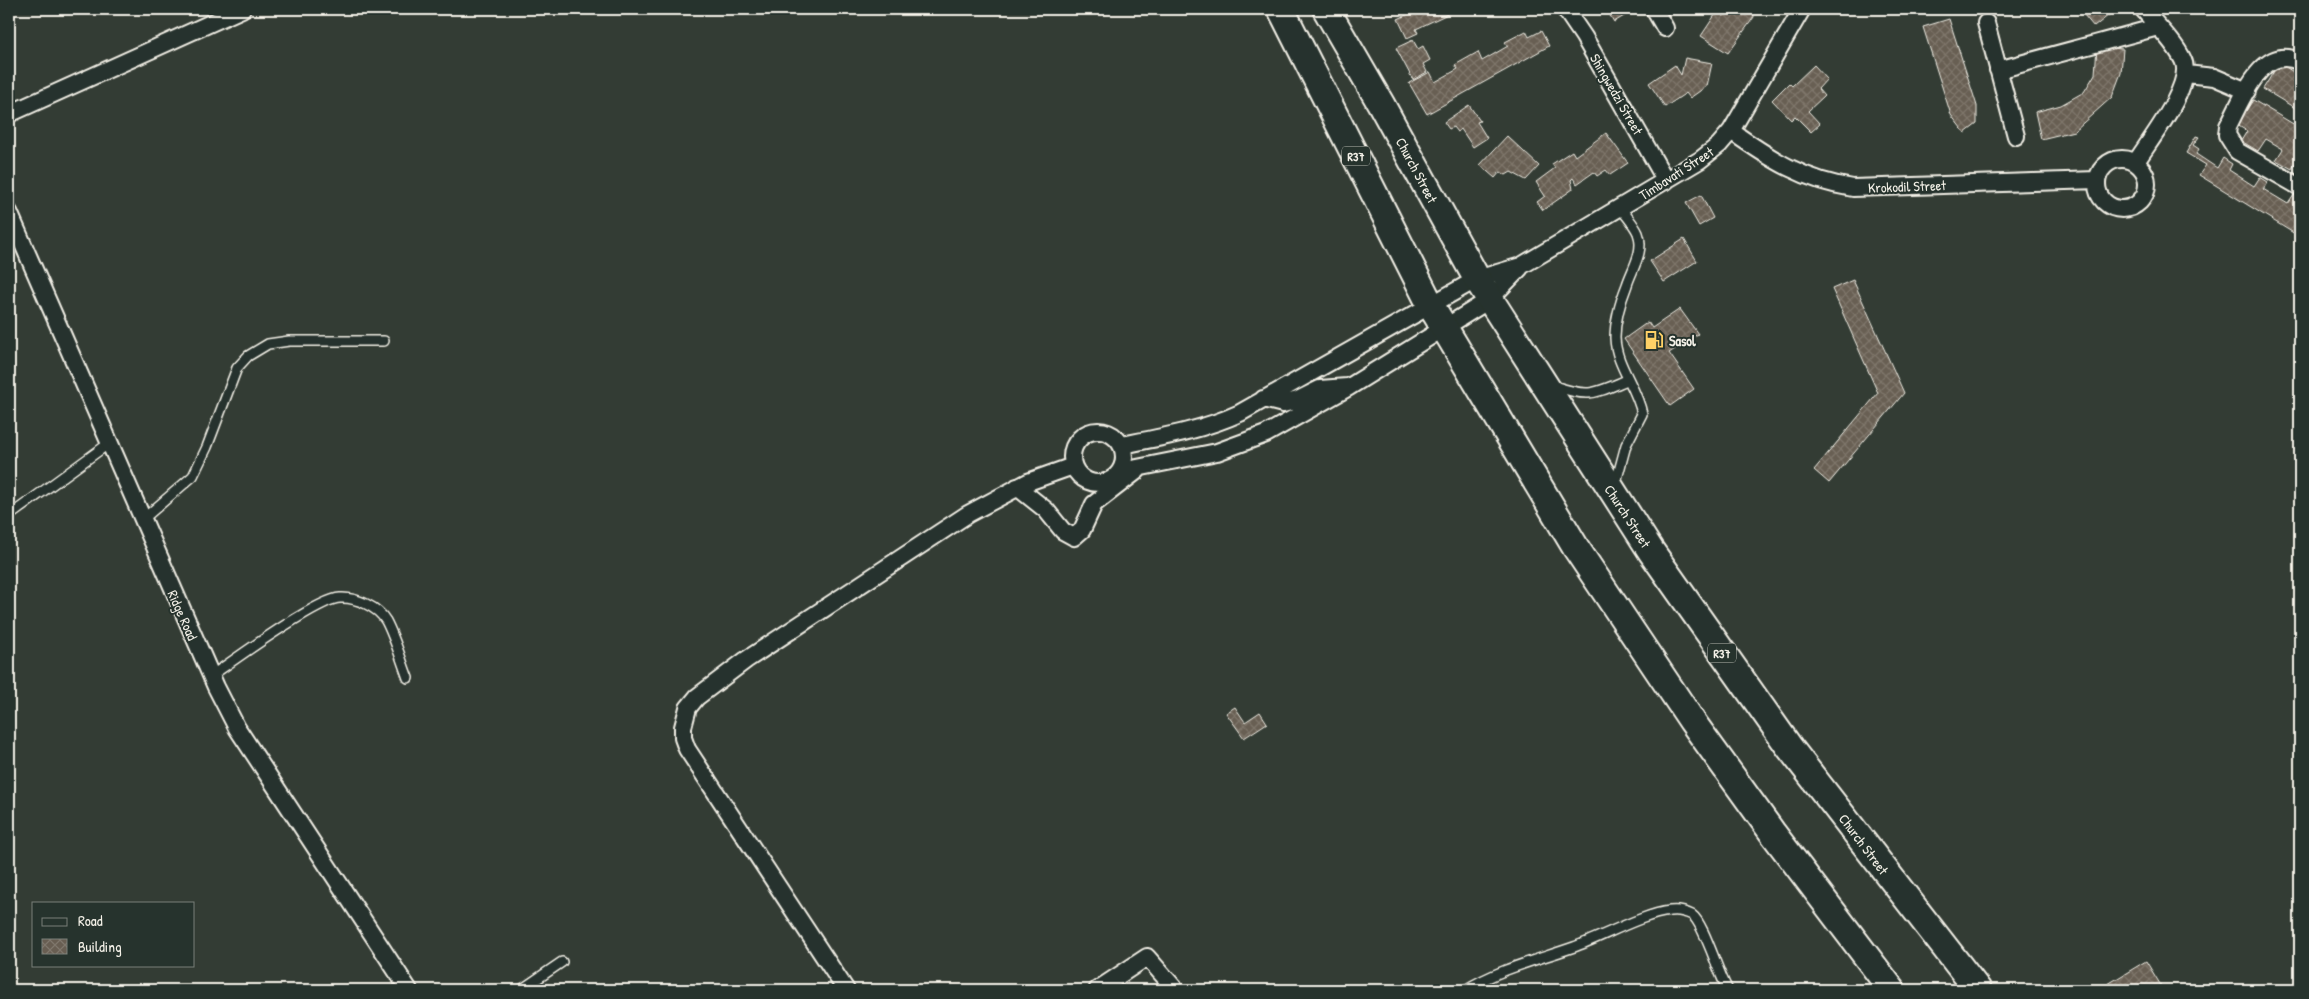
<svg xmlns="http://www.w3.org/2000/svg" width="2309" height="999" viewBox="0 0 2309 999" font-family="'Patrick Hand',sans-serif">
<defs>
<pattern id="building-cross-hatch" width="8" height="8" patternUnits="userSpaceOnUse" patternTransform="scale(1.25)"><rect width="8" height="8" fill="#685e52"/><path d="M0 0l8 8M0 8l8-8" fill="none" stroke="#7e766b"/></pattern>
</defs>
<rect width="100%" height="100%" fill="#333c34"/>
<filter id="ink" filterUnits="userSpaceOnUse"><feTurbulence type="fractalNoise" baseFrequency=".02" numOctaves="2"/><feDisplacementMap in="SourceGraphic" scale="10" xChannelSelector="R" yChannelSelector="G"/><feConvolveMatrix kernelMatrix="1 2 1 2 8 2 1 2 1" color-interpolation-filters="sRGB"/></filter>
<g filter="url(#ink)">
<path fill="url(#building-cross-hatch)" stroke="#f4f1e8" d="M1419,9H1458L1416,29L1418,33L1407,38L1398,19Z
M1606,9H1636L1614,22Z
M1726,9H1753L1754,17L1728,53L1701,36L1717,12L1724,16L1727,13Z
M2079,9H2112L2114,11L2094,27Z
M1949,19L1977,106V124L1965,133L1951,115L1923,27Z
M1526,31L1529,37L1541,31L1549,46L1427,114L1409,83L1430,72L1435,82L1458,69L1455,65L1478,52L1482,61L1508,46L1505,42Z
M1413,40L1418,49L1423,46L1430,60L1423,64L1427,72L1413,80L1396,48Z
M2097,47L2123,49L2121,73L2112,97L2074,131L2041,139L2035,112L2061,105L2084,92L2095,74Z
M1685,58L1712,63L1707,86L1690,98L1686,93L1665,107L1649,83L1675,65L1681,75Z
M2279,63L2300,76L2297,88L2300,89V111L2263,89Z
M1814,65L1827,79L1818,89L1824,96L1808,111L1820,124L1811,132L1795,116L1791,120L1772,100L1789,83L1792,86Z
M2253,100L2300,128V155L2292,169L2276,160L2283,149L2266,139L2258,151L2241,141L2247,131L2237,125Z
M1469,105L1480,121L1477,122L1487,138L1473,147L1461,129L1457,132L1453,127L1449,129L1444,122Z
M1606,133L1628,163L1610,175L1606,170L1597,176L1594,172L1577,184L1573,178L1571,180L1573,189L1543,210L1537,202L1545,196L1536,182L1555,168L1552,164L1572,151L1575,156Z
M1507,136L1539,166L1526,180L1511,172L1506,175L1500,172L1495,178L1480,165Z
M2196,136L2199,137L2193,145L2199,149L2196,154L2217,168L2223,158L2232,164L2229,170L2254,186L2260,177L2268,182L2263,189L2288,204L2294,195L2300,199V237L2199,175L2206,165L2186,153Z
M1701,195L1713,218L1699,226L1686,203Z
M1684,239L1697,261L1664,282L1650,261Z
M1853,280L1904,393L1829,483L1814,470L1878,393L1832,289Z
M1680,309L1698,334L1669,353L1694,389L1670,406L1624,339L1648,322L1652,328Z
M1235,707L1245,722L1260,712L1267,723L1244,738L1226,713Z
M2146,961L2163,989L2160,990H2098Z
M1162,982L1168,990H1151Z"/>
<g fill="none" stroke-linecap="round" stroke-linejoin="round">
<g stroke="#f4f1e8" stroke-width="12">
<path id="lane" d="M1554,386C1590,398 1593,394 1627,380
M1615,486L1626,445L1642,414C1637,387 1616,366 1615,338C1615,321 1621,300 1627,285C1632,269 1645,251 1638,233C1634,224 1626,216 1621,208
M9,516L108,444
M142,520L193,476L207,447L237,368L248,356L268,344L289,341H384
M211,676C234,660 317,599 340,598C356,597 378,607 386,621C395,638 401,660 408,678
M521,990L562,962
M1465,990C1499,969 1537,960 1574,947C1602,937 1643,914 1670,911C1678,910 1686,912 1692,915C1704,923 1718,974 1728,990"/>
</g>
<g stroke="#f4f1e8" stroke-width="20">
<path id="street" d="M1565,9L1584,37L1666,181
M1654,9L1665,28
M1986,23L2016,136
M2300,62C2262,42 2242,100 2228,126L2227,135L2237,151L2300,187
M1998,70L2158,27
M2186,74L2214,77L2247,91
M9,114L242,9
M1731,131C1772,160 1803,180 1853,188L2097,180
M2097 184a25 25 0 1 1 50 0a25 25 0 1 1-50 0Z
M2136,162C2149,141 2195,84 2183,60C2174,41 2156,25 2143,9
M9,212L216,687L237,728L409,990
M1263,399L1283,404L1298,400L1320,389L1347,387
M1072 457a26 26 0 1 1 52 0a26 26 0 1 1-52 0Z
M1122,445C1163,437 1203,430 1240,413L1477,279L1521,266L1700,160L1719,145L1731,131L1802,9
M1122,471L1217,452L1266,434L1349,387L1489,300L1520,268
M1017,487L1046,510L1063,531L1074,537L1082,530L1094,504L1138,470
M846,990L687,749L683,738V727L688,708L697,697L746,660L968,514L1028,482L1073,466
M1097,990L1147,957L1176,990"/>
</g>
<g stroke="#f4f1e8" stroke-width="30">
<path id="primary" d="M1281,9L1430,304L1576,548L1692,721L1772,832L1892,990
M1326,9L1381,104L1477,279L1651,551L1790,748L1978,990"/>
</g>
<use href="#lane" stroke="#26332d" stroke-width="9"/>
<use href="#street" stroke="#26332d" stroke-width="16"/>
<use href="#primary" stroke="#26332d" stroke-width="26"/>
</g>
</g>
<defs>
<g id="fuel-bare" transform="scale(1.5)"><path d="M-5.5-6h7V0h2V4h1.3V-2.5L3-4.5l.8-.8L6-3V5H2.5V1h-1V6h-7ZM-4.2-4.7v3.2H.2V-4.7Z" fill="#ffd166" stroke="#26332d" stroke-width="2.5" paint-order="stroke"/></g>
</defs>
<g fill-rule="evenodd">
<use href="#fuel-bare" x="1654" y="340"/>
</g>
<g text-anchor="middle" dominant-baseline="central" stroke-width="4" stroke-linejoin="round" paint-order="stroke">
<g fill="#26332d" stroke="#b6b8b0" stroke-width="1">
<rect x="1342" y="146.5" width="28" height="19" rx="4"/>
<rect x="1708" y="643.5" width="28" height="19" rx="4"/>
</g>
<g font-size="12" font-weight="bold" fill="#f4f1e8">
<text x="1356" y="156">R37</text>
<text x="1722" y="653">R37</text>
</g>
<g font-size="14" fill="#f4f1e8" stroke="#26332d">
<text transform="translate(1617 94) rotate(60)">Shingwedzi Street</text>
<text transform="translate(1417 170) rotate(62)">Church Street</text>
<text transform="translate(1676 173) rotate(-33)">Timbavati Street</text>
<text transform="translate(1907 186) rotate(-2)">Krokodil Street</text>
<text transform="translate(1628 516) rotate(57)">Church Street</text>
<text transform="translate(183 615) rotate(66)">Ridge Road</text>
<text transform="translate(1864 844) rotate(53)">Church Street</text>
</g>
<g font-size="14" font-weight="bold" fill="#f4f1e8" stroke="#26332d" text-anchor="start">
<text x="1669" y="340">Sasol</text>
</g>
</g>
<rect width="2309" height="999" fill="none" stroke="#26332d" stroke-width="30"/>
<rect x="15" y="15" width="2279" height="969" fill="none" stroke="#f4f1e8" stroke-width="2" filter="url(#ink)"/>
<rect x="32" y="902" width="162" height="65" fill="#26332d" stroke="#787f78"/>
<rect x="42" y="918" width="25" height="8" fill="#26332d" stroke="#787f78"/>
<text x="78" y="926" font-size="15" fill="#f4f1e8">Road</text>
<rect x="42" y="939" width="25" height="15" fill="url(#building-cross-hatch)" stroke="#787f78"/>
<text x="78" y="952" font-size="15" fill="#f4f1e8">Building</text>
</svg>
